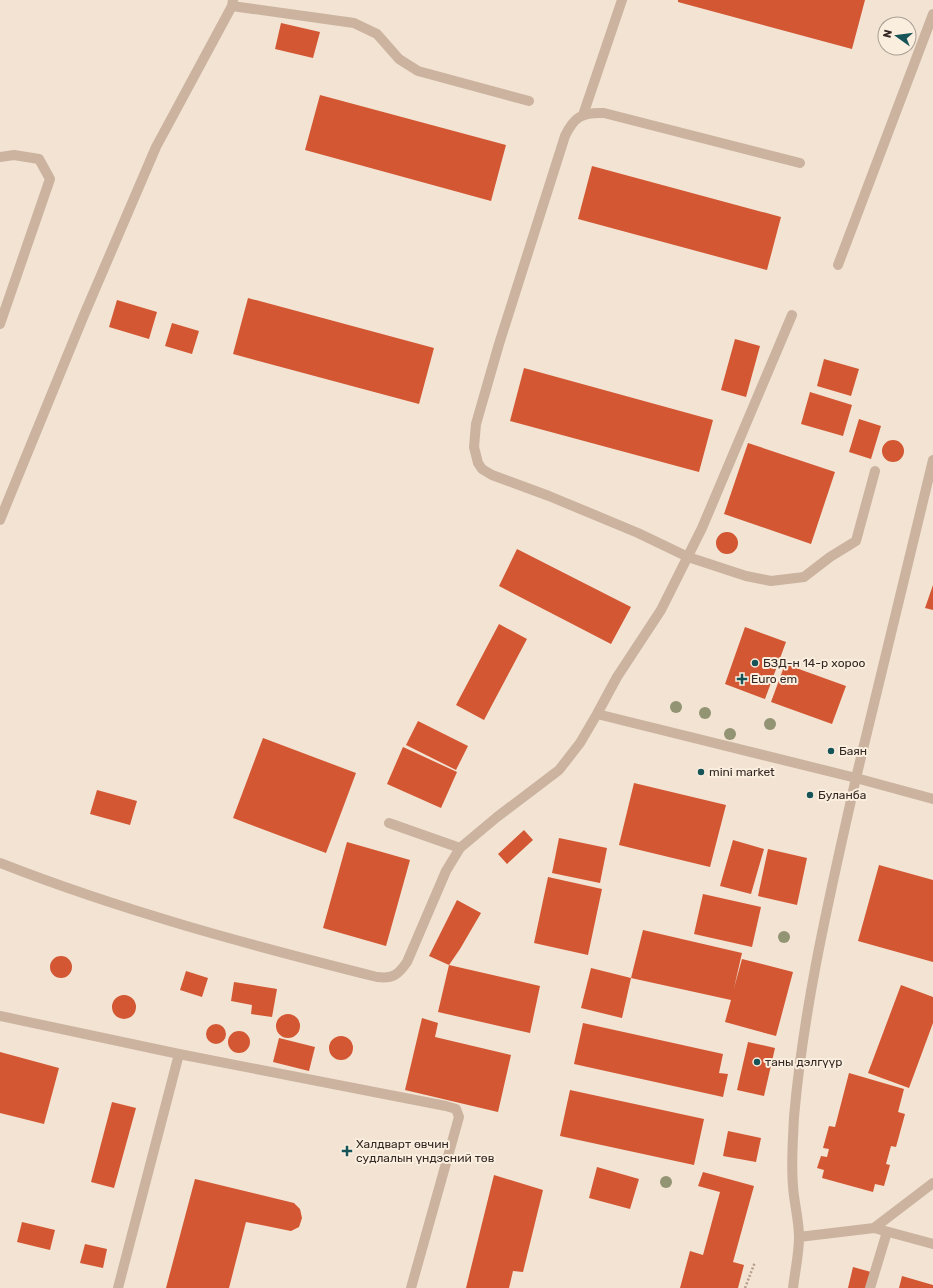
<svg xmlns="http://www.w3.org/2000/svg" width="933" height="1288" viewBox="0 0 933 1288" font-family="Rubik,sans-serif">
<rect width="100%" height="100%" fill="#f2e3d3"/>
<path fill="#d25732" d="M678,0H865L852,49L678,2Z
M281,23L320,32L313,58L275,49Z
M320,95L506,145L491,201L305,150Z
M592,166L781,217L767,270L578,219Z
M248,298L434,348L419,404L233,354Z
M117,300L157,312L149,339L109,327Z
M172,323L199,331L192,354L165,346Z
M735,339L760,346L746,397L721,390Z
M824,359L859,369L851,396L817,386Z
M524,368L713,420L699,472L510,421Z
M810,392L852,405L843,436L801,424Z
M859,419L881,426L871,459L849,452Z
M882 451a11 11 0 1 1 22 0a11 11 0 1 1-22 0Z
M748,443L835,472L811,544L724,514Z
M716 543a11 11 0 1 1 22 0a11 11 0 1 1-22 0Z
M517,549L631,607L611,644L499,586Z
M933,585V610L925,608Z
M499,624L527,639L484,720L456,705Z
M745,627L786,642L765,699L725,684Z
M785,664L846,686L832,724L771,702Z
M418,721L468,746L456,770L406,745Z
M263,738L356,773L326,853L233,818Z
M403,747L457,772L441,808L387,784Z
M634,783L726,805L710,867L619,845Z
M97,790L137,801L130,825L90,814Z
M524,830L533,840L507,864L498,854Z
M559,838L607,848L600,883L552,873Z
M733,840L764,849L751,894L720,886Z
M347,842L410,860L386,946L323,928Z
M768,849L807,858L797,905L758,896Z
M879,865L933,880V962L858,941Z
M548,877L602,889L588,955L534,943Z
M703,894L761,907L752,947L694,934Z
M457,900L481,913L460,949L449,965L429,956Z
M643,930L742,953L734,988L742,959L793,972L776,1036L725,1022L731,1000L631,978Z
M50 967a11 11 0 1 1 22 0a11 11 0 1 1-22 0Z
M449,965L540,986L530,1033L438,1012Z
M591,968L631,978L622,1018L581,1008Z
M186,971L208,978L202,997L180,990Z
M234,982L277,989L272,1017L251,1014L252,1005L231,1001Z
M901,985L933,997V1023L909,1088L868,1073Z
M112 1007a12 12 0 1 1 24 0a12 12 0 1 1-24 0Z
M276 1026a12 12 0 1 1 24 0a12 12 0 1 1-24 0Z
M422,1018L438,1023L435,1037L511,1055L498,1112L405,1090Z
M583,1023L723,1054L719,1073L728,1074L723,1097L574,1064Z
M206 1034a10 10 0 1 1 20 0a10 10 0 1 1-20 0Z
M228 1042a11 11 0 1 1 22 0a11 11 0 1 1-22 0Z
M329 1048a12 12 0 1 1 24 0a12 12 0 1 1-24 0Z
M279,1038L315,1047L309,1071L273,1062Z
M748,1042L775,1048L764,1096L737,1090Z
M0,1052L59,1068L44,1124L0,1113Z
M849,1073L904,1089L898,1112L905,1114L896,1147L891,1146L886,1164L890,1165L884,1186L875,1184L873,1192L822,1178L824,1170L817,1168L821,1156L827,1157L829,1149L823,1148L829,1126L835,1127Z
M570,1090L704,1119L694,1165L560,1136Z
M112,1102L136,1108L114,1188L91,1182Z
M728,1131L761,1138L756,1162L723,1156Z
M597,1167L639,1179L630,1209L589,1198Z
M703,1172L754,1186L733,1262L744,1265L738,1288H680L690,1251L703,1255L720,1192L698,1186Z
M494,1175L543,1190L523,1272L513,1271L509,1288H466Z
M195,1179L294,1203L300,1209L302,1218L299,1227L291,1231L246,1222L229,1288H166Z
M22,1222L55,1230L50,1250L17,1242Z
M85,1244L107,1249L103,1268L80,1263Z
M853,1267L871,1272L867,1288H848Z
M902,1276L933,1285V1288H899Z"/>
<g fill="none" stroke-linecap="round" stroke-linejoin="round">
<path stroke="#b79c89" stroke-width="2.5" stroke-dasharray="2 2" stroke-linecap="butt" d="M745,1288L755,1262"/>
<path stroke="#cbb39f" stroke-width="10" d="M232,6L354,23L377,34L399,59L418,71L529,101
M583,115L622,0
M0,157L14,155L39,159L50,179L0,324
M800,163L604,113C582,112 574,117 565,136L499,344L476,424L474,447L478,463L482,469L492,475L549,496L638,533L688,557L746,576L771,581L804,577L830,557L856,541L875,471
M838,265L933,14
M0,520L84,315L156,147L232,6L233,0
M597,714L617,677L661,610L702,528L792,315
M389,823L460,848
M0,863C122,911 250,945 377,977C393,979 398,975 407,962L446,871L460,848L497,817L559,770L580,743L597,714L856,778L933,460
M0,1016L179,1054L446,1106L456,1109L459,1117L411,1288
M874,1228L933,1183
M799,1237L874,1228L933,1244
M118,1288L179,1054
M793,1288C795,1271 799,1254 799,1237C799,1220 794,1203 793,1186C791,1163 793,1140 794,1117C804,1002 831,890 856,778L933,799
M870,1288L887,1232"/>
</g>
<g fill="#929473">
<circle cx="676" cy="707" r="6"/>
<circle cx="705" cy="713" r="6"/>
<circle cx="770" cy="724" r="6"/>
<circle cx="730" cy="734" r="6"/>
<circle cx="784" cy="937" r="6"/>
<circle cx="666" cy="1182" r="6"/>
</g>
<g fill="#165458" stroke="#faeedf" stroke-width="1.5">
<circle cx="755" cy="663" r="4"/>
<path d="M740 673h4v4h4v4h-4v4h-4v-4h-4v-4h4z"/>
<circle cx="831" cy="751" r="4"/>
<circle cx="701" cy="772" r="4"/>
<circle cx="810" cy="795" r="4"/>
<circle cx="757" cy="1062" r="4"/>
<path d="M345 1145h4v4h4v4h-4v4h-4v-4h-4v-4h4z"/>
</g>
<g text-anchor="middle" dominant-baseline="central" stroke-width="4" stroke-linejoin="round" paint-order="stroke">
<g font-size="12" fill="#332823" stroke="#faeedf" text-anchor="start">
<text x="763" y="663">БЗД-н 14-р хороо</text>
<text x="751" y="679">Euro em</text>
<text x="839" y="751">Баян</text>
<text x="709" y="772">mini market</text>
<text x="818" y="795">Буланба</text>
<text x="765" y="1062">таны дэлгүүр</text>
<text x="356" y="1144">Халдварт өвчин<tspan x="356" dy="14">судлалын үндэсний төв</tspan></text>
</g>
</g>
<g transform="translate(897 36) rotate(284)"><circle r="19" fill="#faeedf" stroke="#aa9f94"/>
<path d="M0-3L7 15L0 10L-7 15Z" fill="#165458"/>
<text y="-6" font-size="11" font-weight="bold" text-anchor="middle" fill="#332823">N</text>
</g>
</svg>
